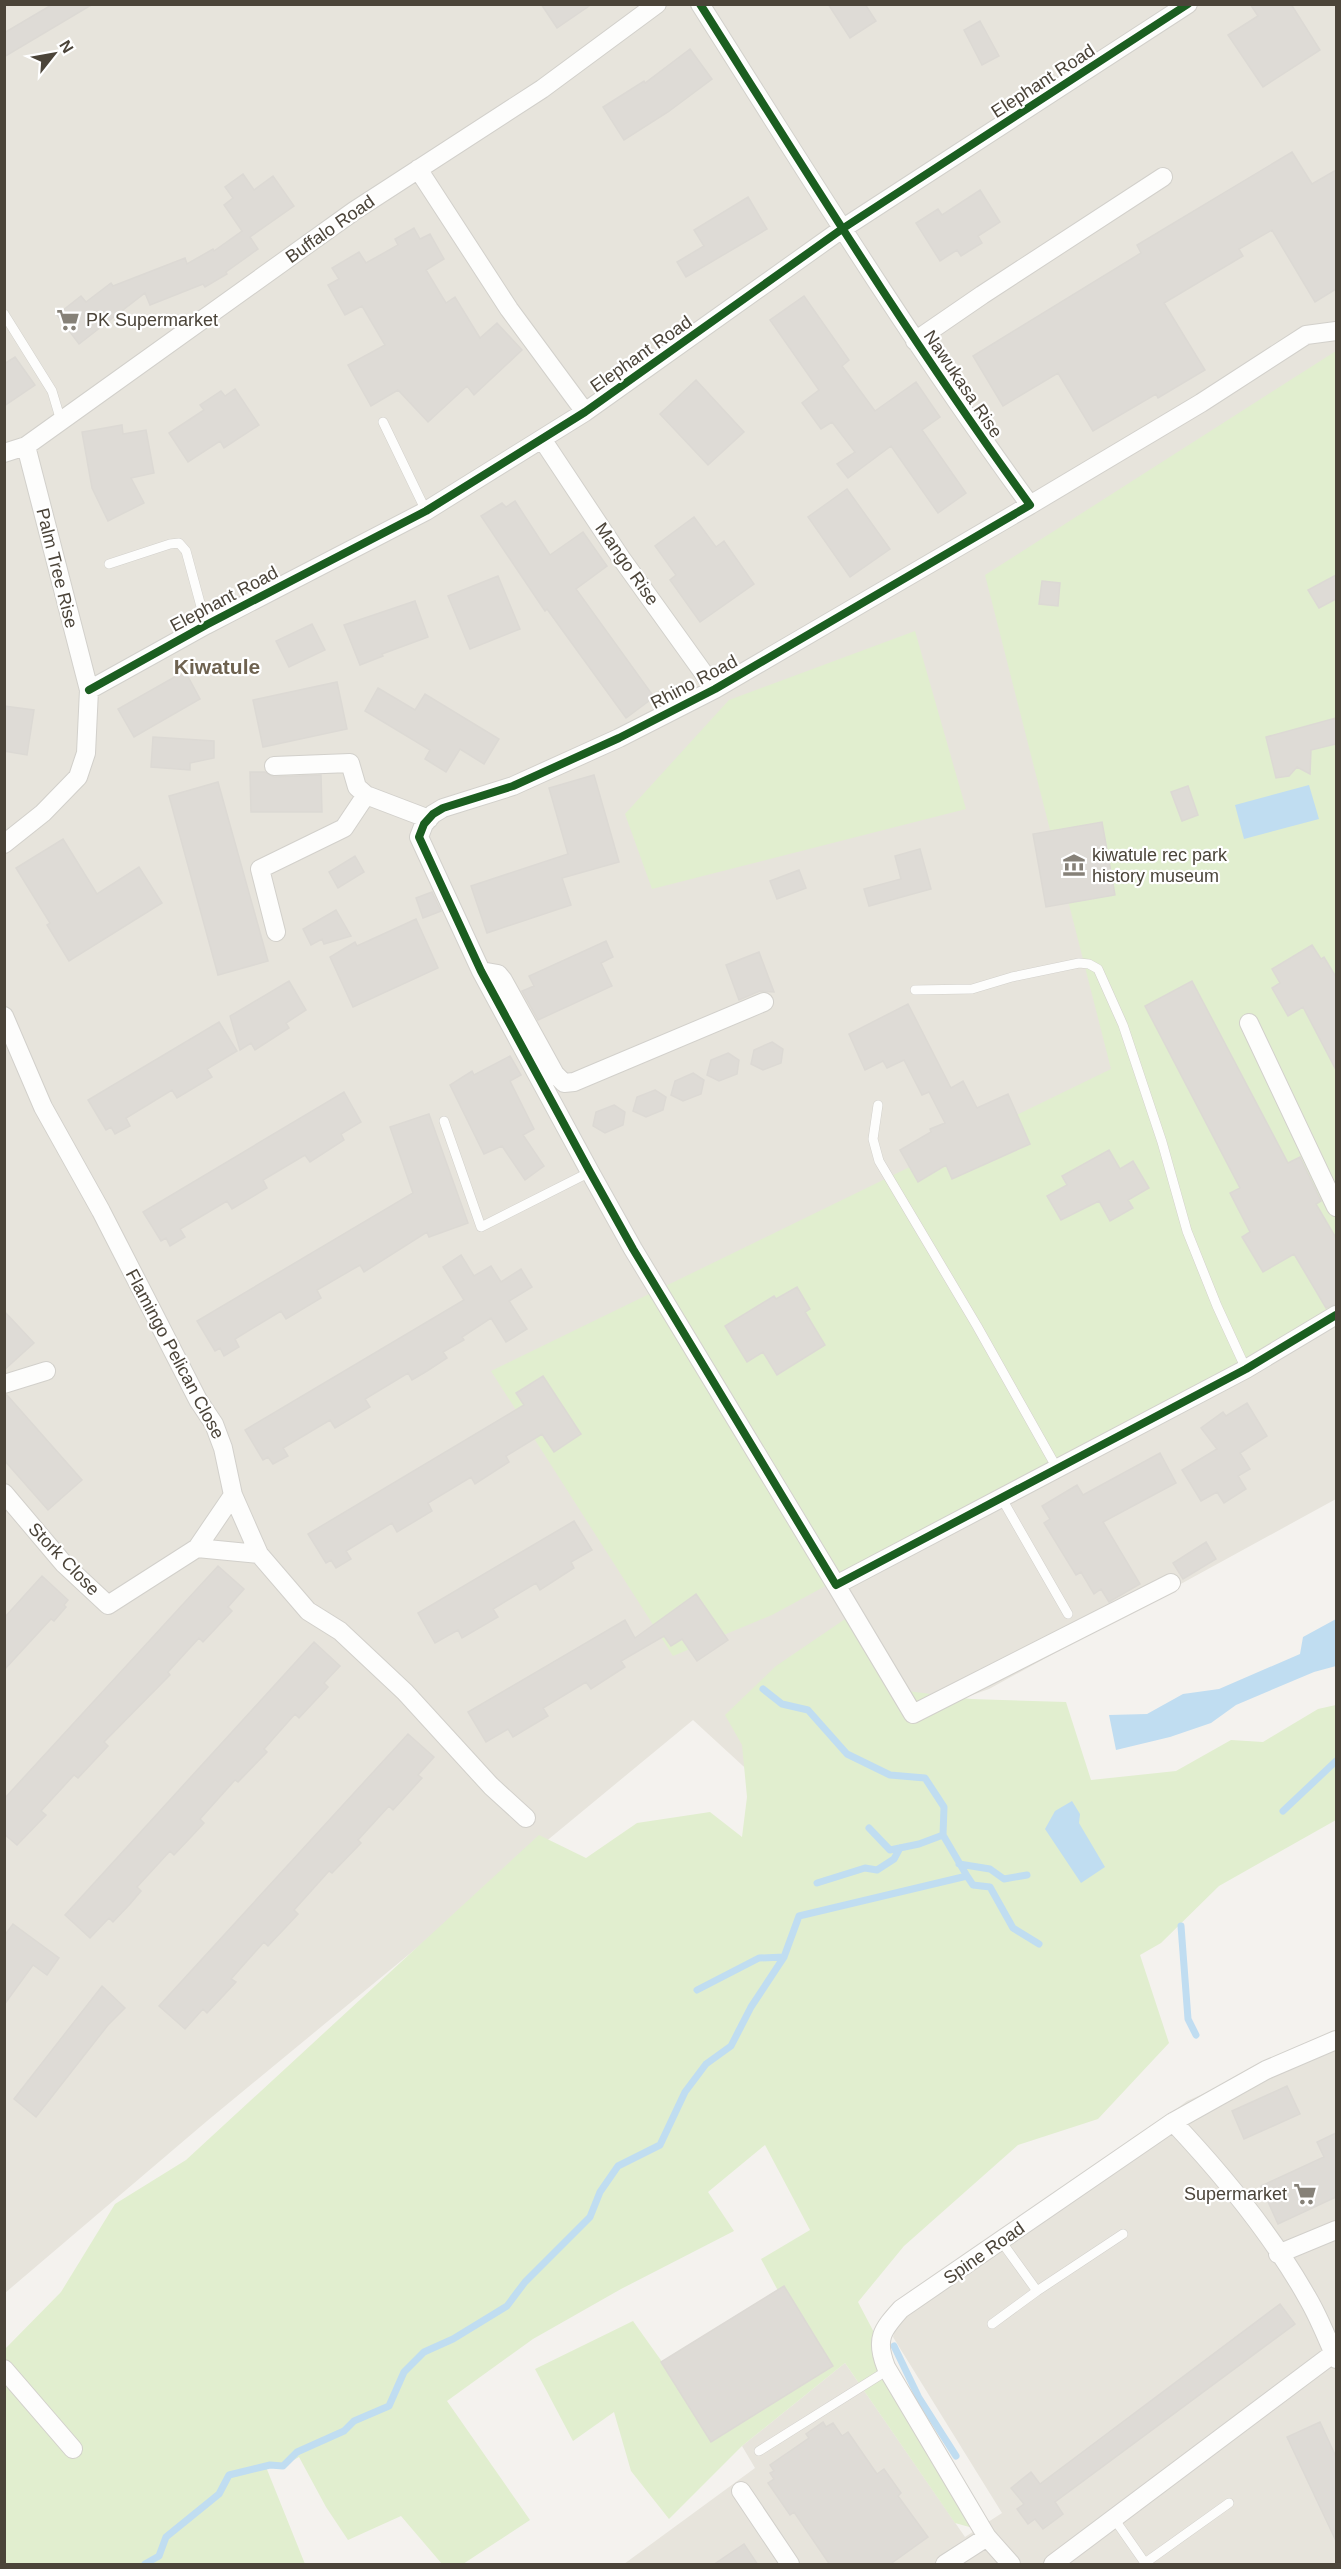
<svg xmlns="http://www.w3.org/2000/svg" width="1341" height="2569" viewBox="0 0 1341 2569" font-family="Helvetica,sans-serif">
<rect width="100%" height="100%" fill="#f4f2ee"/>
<path fill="#e7e4dc" d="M5,5H1336V1499L989,1689L871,1731L779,1799L693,1720L207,2121L5,2293Z
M1336,2036V2564H624L755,2468L742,2446L845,2363L965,2537L1002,2513L893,2337L897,2324L1187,2101Z"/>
<path fill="#e1eecf" d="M1336,351V1309L772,1615L673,1656L491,1371L1111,1069L985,575Z
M915,631L966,809L652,889L625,814L729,700Z
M851,1615L907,1691L971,1699L1066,1702L1091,1780L1176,1771L1231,1740L1263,1742L1318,1709L1336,1705V1820L1219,1886L1161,1943L1140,1955L1169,2043L1098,2119L1018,2145L904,2246L858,2302L888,2359L995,2534L955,2523L845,2363L742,2446L669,2519L631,2471L614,2412L573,2441L535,2369L633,2321L670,2373L711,2442L738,2420L784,2302L761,2259L810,2230L765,2145L708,2192L734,2231L621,2289L533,2339L447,2401L530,2520L463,2564H442L401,2516L348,2540L326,2507L299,2457L283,2466L266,2467L305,2564H5V2349L61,2292L115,2204L186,2160L539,1835L586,1858L637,1823L710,1812L742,1837L747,1797L742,1745L725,1715L776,1666Z"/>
<path fill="#c0ddf1" d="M1309,785L1319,819L1244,839L1235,805Z
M1336,1619V1666L1314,1672L1236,1705L1211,1723L1170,1737L1116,1750L1109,1715L1147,1714L1183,1694L1219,1689L1300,1654L1303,1637Z
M1072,1801L1080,1814L1079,1823L1105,1867L1081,1883L1045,1829L1055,1811Z"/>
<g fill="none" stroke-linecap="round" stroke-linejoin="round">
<path stroke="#c0ddf1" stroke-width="7" d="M763,1689L782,1704L808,1710L847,1754L890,1775L925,1778L944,1807L943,1835
M1283,1811L1336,1761
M869,1828L890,1850L919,1844L943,1835L967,1876
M959,1864L990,1869L1004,1879L1027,1875
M817,1883L865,1868L877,1870L894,1859L900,1848
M1181,1926L1188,2019L1196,2035
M697,1990L759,1958L784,1957
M894,2346L919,2398L956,2456
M145,2564L159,2556L166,2537L219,2494L229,2475L270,2465L283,2466L297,2452L344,2431L354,2421L389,2406L404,2372L424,2352L453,2339L507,2306L525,2282L590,2217L600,2192L618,2166L660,2145L685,2092L706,2064L731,2046L751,2007L784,1957L799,1916L967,1876L973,1885L990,1887L1013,1928L1039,1944"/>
</g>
<path fill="#dedbd6" stroke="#dcd9d4" stroke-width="1.5" d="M53,4H93L4,57V33Z
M541,4H592L557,28Z
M828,4H865L876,21L850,38Z
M1250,4H1291L1320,50L1263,87L1228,35L1258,16Z
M980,21L999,56L982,65L964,30Z
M690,49L712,79L668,112L624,140L603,107L644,81L645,83Z
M1292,152L1312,184L1336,170V289L1315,302L1272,230L1239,249L1243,256L1164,303L1205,370L1158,398L1156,394L1093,431L1058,373L1003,406L973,356L1141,253L1137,245Z
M243,174L254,190L273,176L294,206L250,237L258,249L226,272L227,274L205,287L203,284L150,305L145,293L79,344L57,315L81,296L86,302L111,283L113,286L185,258L187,264L213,249L214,251L242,231L224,205L233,198L225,187Z
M980,190L1000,222L978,236L982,243L961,256L957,250L940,261L916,223L938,209L942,215Z
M748,197L767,229L686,277L677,262L704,246L694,230Z
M414,228L420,239L430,234L444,259L426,270L446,303L455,297L480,338L497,323L522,350L474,395L467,386L428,422L398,390L371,406L348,365L385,345L362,306L345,315L328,285L339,279L332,268L359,252L366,263L398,245L395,239Z
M804,296L849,360L842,366L875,411L916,382L940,417L922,430L966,493L938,513L891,446L848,478L837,464L855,452L832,422L821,429L802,403L819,390L770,320Z
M15,357L35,385L4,406V364Z
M696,380L744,432L708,465L660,414Z
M235,389L259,425L224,448L220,441L188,462L169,433L204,410L200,405L221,391L225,396Z
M122,425L123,434L146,430L154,473L131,478L144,503L108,521L92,488L82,432Z
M847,489L890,549L850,577L808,517Z
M515,501L550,555L583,532L607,566L576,589L654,697L626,718L547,609L545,611L481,516L502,503L506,507Z
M694,517L716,547L724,541L754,584L700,622L670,580L676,575L655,546Z
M1336,575V599L1319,608L1308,590Z
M498,576L520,629L470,649L448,596Z
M1042,581L1060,583L1058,606L1039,604Z
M415,601L428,637L382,654L383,656L360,665L344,625Z
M312,624L325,650L289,667L276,641Z
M185,671L200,699L134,737L118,709Z
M337,682L347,729L263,747L253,700Z
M378,688L415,710L425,694L499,739L484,764L460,749L446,772L425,759L430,750L365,711Z
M4,706L34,710L27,755L4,751Z
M1336,718V744L1311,750L1310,774L1297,767L1289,776L1276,778L1266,737Z
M153,737L214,741V758L190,763V770L151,767Z
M250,772H265L274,777L321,775L322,812H251Z
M594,775L619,862L562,878L571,905L487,933L471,886L568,854L549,788Z
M218,782L268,961L218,975L169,796Z
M1188,786L1198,815L1182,821L1171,792Z
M1102,822L1115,895L1046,907L1033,834Z
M63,839L97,894L139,867L162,903L69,961L47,925L50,923L16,868Z
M920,849L931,889L869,906L864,889L901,879L895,856Z
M355,856L364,872L338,888L329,872Z
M799,870L806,888L777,899L770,881Z
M432,892L441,911L423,918L416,898Z
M336,910L351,936L324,944L322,939L311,945L303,929Z
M416,919L438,968L353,1007L330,957L355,942L357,946Z
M606,941L613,957L601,963L612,986L538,1020L522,991L534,986L529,976Z
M1312,945L1321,959L1324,957L1336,977V1070L1303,1007L1288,1016L1272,988L1280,983L1272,969Z
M759,952L774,992L760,991L739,1000L726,965Z
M289,981L306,1010L286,1023L289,1028L255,1050L251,1043L240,1050L230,1016Z
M1192,981L1288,1163L1300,1157L1321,1201L1316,1204L1336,1238V1304L1326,1308L1294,1254L1263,1272L1242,1237L1250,1232L1230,1193L1240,1188L1145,1006Z
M908,1004L951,1088L963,1081L977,1108L1008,1094L1030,1144L952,1179L946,1165L918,1182L900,1150L931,1132L930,1129L945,1123L929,1092L922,1095L904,1060L887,1068L883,1061L865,1070L849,1034Z
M219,1022L237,1051L207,1069L212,1077L177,1098L172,1090L126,1118L130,1126L115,1134L111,1127L106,1130L88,1100Z
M772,1042L783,1049L781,1063L763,1070L751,1064L754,1050Z
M728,1053L739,1060L737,1074L719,1081L707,1075L711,1060Z
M510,1056L521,1075L510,1081L534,1129L523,1135L544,1166L525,1180L502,1146L484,1154L450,1085L472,1071L474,1075Z
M693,1073L704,1080L701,1094L683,1101L671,1095L675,1081Z
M655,1090L666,1097L663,1110L646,1117L633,1111L637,1097Z
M344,1092L361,1122L341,1134L344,1140L310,1162L305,1155L263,1180L267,1188L232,1209L227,1201L180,1229L185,1237L170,1246L166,1238L161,1241L143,1212Z
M614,1105L625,1112L623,1125L605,1133L593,1126L596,1112Z
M429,1114L468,1223L429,1237L427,1232L364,1272L360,1265L317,1290L321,1298L286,1319L281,1311L235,1339L239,1347L224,1356L220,1348L215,1351L197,1321L413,1193L390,1127Z
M1109,1150L1120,1169L1133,1161L1149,1188L1128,1200L1133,1208L1110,1221L1099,1201L1061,1220L1047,1196L1067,1185L1062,1176Z
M461,1255L474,1276L491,1266L501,1282L521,1269L532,1287L509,1301L527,1329L506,1342L491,1318L462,1337L464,1340L443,1352L447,1358L427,1371L412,1380L408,1373L365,1399L370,1407L335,1428L330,1420L283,1448L288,1456L273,1464L268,1457L263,1460L245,1430L464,1300L443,1267Z
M797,1287L810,1309L805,1312L825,1345L777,1375L763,1352L747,1362L725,1326L774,1296L776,1299Z
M4,1311L34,1343L4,1370Z
M543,1376L581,1434L554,1452L542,1434L506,1456L509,1462L475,1484L471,1477L428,1503L432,1511L397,1532L392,1523L346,1551L351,1559L336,1568L331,1560L326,1563L308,1534L524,1405L516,1393Z
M4,1395H7L82,1480L48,1510L4,1460Z
M1247,1403L1267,1436L1240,1453L1250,1469L1238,1476L1246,1489L1224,1503L1217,1492L1201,1501L1182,1470L1217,1449L1201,1428L1223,1412L1226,1416Z
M1160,1453L1176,1483L1103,1522L1140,1584L1109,1602L1101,1589L1094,1594L1081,1572L1076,1575L1044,1523L1050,1519L1042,1506L1077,1485L1083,1495Z
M574,1521L592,1550L571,1562L574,1568L540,1590L536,1583L493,1609L498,1617L462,1638L458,1630L435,1643L418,1613Z
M1206,1542L1216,1559L1183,1579L1173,1563Z
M218,1566L244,1589L228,1607L232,1611L203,1642L199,1638L168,1672L170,1675L104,1742L108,1746L78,1778L74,1775L41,1811L46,1815L17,1845L4,1834V1799Z
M42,1576L68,1600L64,1605L66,1607L54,1621L51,1619L4,1670V1618Z
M696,1594L728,1640L697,1661L682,1639L671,1646L664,1636L621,1661L625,1667L591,1689L586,1682L543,1708L548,1716L513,1737L508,1729L486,1742L468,1712L625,1620L635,1638Z
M314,1642L340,1666L324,1683L328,1687L299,1718L295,1714L264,1749L267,1752L238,1782L235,1780L200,1819L204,1823L191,1837L174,1855L170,1851L137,1887L141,1891L130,1904L113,1922L109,1918L90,1938L65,1915Z
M408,1734L434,1757L418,1775L422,1778L393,1810L389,1806L358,1840L361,1843L332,1873L329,1871L294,1910L298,1914L285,1928L268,1946L264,1942L231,1979L236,1982L224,1995L207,2013L203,2009L185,2029L159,2006Z
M13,1924L59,1958L47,1975L33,1965L4,2005V1936Z
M102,1986L125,2008L108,2025L36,2117L14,2099Z
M1287,2086L1300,2114L1244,2139L1232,2111Z
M1336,2133V2197L1278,2224L1261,2186L1324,2157L1317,2142Z
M784,2286L833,2366L711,2442L661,2362Z
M1280,2304L1295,2324L1055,2502L1063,2514L1043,2529L1035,2519L1028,2524L1017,2509L1024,2504L1011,2488L1031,2472L1040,2484Z
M823,2422L826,2427L833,2423L842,2436L848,2432L877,2474L884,2469L901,2493L898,2496L928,2537L889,2565H830L794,2512L790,2515L768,2483L774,2479L770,2473L774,2471L770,2465L809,2438L806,2434Z
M1320,2422L1336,2457V2541L1287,2437Z
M744,2544L758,2565H713Z"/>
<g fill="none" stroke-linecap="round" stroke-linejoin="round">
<g stroke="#d2d0cb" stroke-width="10">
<path id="lane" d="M4,314L52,391L61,421
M383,422L426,511
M109,564L170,544L179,543L186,551L206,625
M915,990L972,989L1012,977L1079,963L1089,964L1098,969L1123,1025L1162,1142L1187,1231L1217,1306L1246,1369
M878,1105L873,1139L879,1161L977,1326L1058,1470
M444,1121L481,1227L590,1172
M1002,1499L1068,1614
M1001,2241L1037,2291L1123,2234
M992,2324L1037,2291
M759,2451L888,2370
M1115,2520L1145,2563L1229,2503"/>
</g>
<g stroke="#d2d0cb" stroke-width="20">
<path id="street" d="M700,4C807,173 912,343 1030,505L715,689L619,738L513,786L443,808L433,814L424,824L419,837L481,971L590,1172L633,1249L836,1585L1246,1369L1336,1315
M418,169L509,309L585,412
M915,341L982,295L1163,177
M542,439L621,558L715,689
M4,453L26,446L354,211L542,89L657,4
M1030,505L1201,403L1306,335L1336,331
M89,690L206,625L426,511L585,412L842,229L1188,4
M274,766L350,763L357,787L366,795L429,819
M4,844L43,813L78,777L86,753L89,690L26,446
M276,932L260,869L344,828L366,795
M481,971L498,974L503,980L555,1074L564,1083L574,1082L764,1002
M4,1016L43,1107L101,1211L198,1400L214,1424L223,1448L233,1495L259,1554L308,1611L340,1631L405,1692L491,1786L526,1818
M1249,1023L1336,1207
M4,1384L46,1371
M4,1493L64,1564L108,1605L197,1548L233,1495
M197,1548L259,1554
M836,1585L913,1714L1171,1583
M1173,2122C1223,2175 1271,2233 1307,2297C1319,2317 1327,2338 1336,2359
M1278,2254L1336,2230
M4,2369L73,2449
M741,2491L790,2564
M945,2564L987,2537
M1011,2564L987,2537L886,2367C875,2339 882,2330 901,2309L1173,2122L1266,2070L1336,2040
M1053,2564L1334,2353"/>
</g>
<use href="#lane" stroke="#fdfdfc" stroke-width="9"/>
<use href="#street" stroke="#fdfdfc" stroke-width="18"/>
<g stroke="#fff" stroke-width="11">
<path id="cycleway" d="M700,4C807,173 912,343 1030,505L715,689L619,738L513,786L443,808L433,814L424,824L419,837L481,971L590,1172L633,1249L836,1585L1246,1369L1336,1315
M89,690L206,625L426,511L585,412L842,229L1188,4"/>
</g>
<use href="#cycleway" stroke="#1b5e20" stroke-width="8"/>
</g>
<defs>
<g id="supermarket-bare" transform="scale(1.8)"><path d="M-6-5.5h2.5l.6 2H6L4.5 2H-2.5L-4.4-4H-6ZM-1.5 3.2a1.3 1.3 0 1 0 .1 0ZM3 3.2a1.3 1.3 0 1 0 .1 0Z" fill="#868178" stroke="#fff" stroke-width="2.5" paint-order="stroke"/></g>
<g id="museum-bare" transform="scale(1.8)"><path d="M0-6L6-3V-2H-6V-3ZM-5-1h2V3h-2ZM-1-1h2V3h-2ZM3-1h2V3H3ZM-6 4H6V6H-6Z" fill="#868178" stroke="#fff" stroke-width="2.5" paint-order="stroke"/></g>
</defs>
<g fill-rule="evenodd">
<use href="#supermarket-bare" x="68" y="320"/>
<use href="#museum-bare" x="1074" y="865"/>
<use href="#supermarket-bare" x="1305" y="2194"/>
</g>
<g text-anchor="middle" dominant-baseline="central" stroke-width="4.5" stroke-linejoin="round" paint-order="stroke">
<g font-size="18" fill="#4b4439" stroke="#fff">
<text transform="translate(1043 81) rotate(-33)">Elephant Road</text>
<text transform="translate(330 229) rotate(-35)">Buffalo Road</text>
<text transform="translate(641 354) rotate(-35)">Elephant Road</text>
<text transform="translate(963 384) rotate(56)">Nawukasa Rise</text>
<text transform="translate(627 564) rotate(55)">Mango Rise</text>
<text transform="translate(57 568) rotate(76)">Palm Tree Rise</text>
<text transform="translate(224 599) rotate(-28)">Elephant Road</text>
<text transform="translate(694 682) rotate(-28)">Rhino Road</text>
<text transform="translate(175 1354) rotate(62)">Flamingo Pelican Close</text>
<text transform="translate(64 1559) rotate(46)">Stork Close</text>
<text transform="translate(984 2253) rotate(-35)">Spine Road</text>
</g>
<g font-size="18" fill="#4b4439" stroke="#fff" text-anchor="start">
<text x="86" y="320">PK Supermarket</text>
<text x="1092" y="855">kiwatule rec park<tspan x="1092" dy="21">history museum</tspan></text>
<text x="1287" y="2194" text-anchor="end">Supermarket</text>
</g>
<g font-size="21" font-weight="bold" fill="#6e6250" stroke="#fff">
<text x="217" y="666">Kiwatule</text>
</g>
</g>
<rect width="1341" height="2569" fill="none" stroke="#4b4439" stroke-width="12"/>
<g transform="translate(54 54) rotate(59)" stroke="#ffffff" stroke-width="4.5" paint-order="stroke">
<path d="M0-4.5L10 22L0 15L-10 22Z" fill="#4b4439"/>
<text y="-9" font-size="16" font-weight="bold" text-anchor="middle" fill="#4b4439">N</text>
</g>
</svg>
